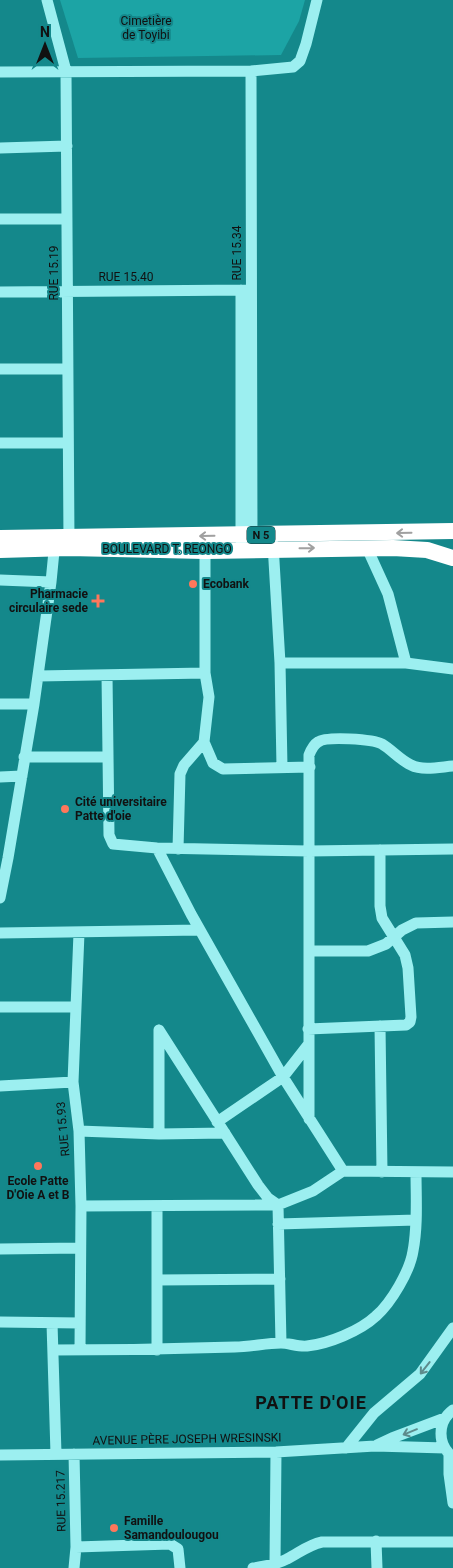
<svg xmlns="http://www.w3.org/2000/svg" width="453" height="1568" viewBox="0 0 453 1568" font-family="Roboto,sans-serif">
<rect width="100%" height="100%" fill="#14888b"/>
<path fill="#1ca4a5" d="M60,0H305L299,21L281,55L78,58Z"/>
<g fill="none" stroke-linecap="round" stroke-linejoin="round">
<path stroke="#9ceff0" stroke-width="11" d="M47,0L66,71L69,543
M251,71L252,542
M0,72L251,71L293,67L300,61L306,44L317,0
M0,148L67,146
M0,219H67
M0,292L248,290
M0,369H68
M0,443H68
M241,541V290
M273,544L280,663L282,767
M367,548L388,594L406,663
M0,580L51,582
M280,663H406L453,669
M107,675L109,835L113,844L157,848L309,851L453,849
M38,676L205,673
M0,704H34
M204,742L213,763L223,769L310,767
M24,757H108
M0,777L22,776
M157,848L191,914L283,1077L343,1171
M178,849L180,774L184,765L204,742L209,697L205,673V551
M0,898L8,858L34,704L51,582L55,541
M0,933L200,930
M79,933L73,1082L79,1131L81,1206L80,1350
M309,951H368L386,944L402,930L416,923L453,922
M0,1007H76
M380,1026L382,1172
M308,1029L406,1025L410,1022L411,1017L408,968L405,955L382,918L380,906V850
M159,1030L258,1185L268,1198L278,1205
M0,1086L73,1082
M309,1119V755C311,750 313,745 318,742C326,736 373,739 382,744C392,750 400,760 411,765C423,771 440,767 453,766
M217,1122L283,1077L308,1045
M79,1131L159,1134L225,1133
M159,1134V1030
M278,1205L281,1343
M81,1206L278,1205L313,1191L343,1171L453,1172
M278,1224L416,1220
M0,1249L80,1248
M157,1280L280,1279
M0,1322L80,1323
M52,1323L56,1454
M53,1350C114,1350 174,1349 235,1347C250,1347 266,1343 281,1343C289,1343 298,1347 307,1346C328,1344 360,1331 376,1316C391,1303 410,1271 413,1251C418,1225 416,1198 416,1172
M157,1350V1206
M453,1410C437,1422 437,1445 453,1457
M377,1445L392,1438L445,1418
M346,1448L374,1413L420,1374L453,1328
M449,1454V1474L453,1503
M0,1455L276,1452L375,1446L445,1448
M376,1541L377,1568
M76,1547L170,1544L178,1549L180,1568
M275,1564L276,1452
M74,1568L76,1547L74,1454
M253,1568C264,1566 276,1565 287,1559C299,1553 308,1545 322,1542H453"/>
<path stroke="#fff" stroke-width="16" d="M0,538L453,531
M0,550L69,548L205,551L393,548L427,550L453,558"/>
</g>
<defs><path id="oneway-shaft" d="M-6 0H5M1.5-3L5.5 0L1.5 3" fill="none" stroke-width="1.6" stroke-linecap="round" stroke-linejoin="round" transform="scale(1.25)"/></defs>
<g stroke="#a0a0a0">
<use href="#oneway-shaft" transform="translate(404 533) rotate(179)"/>
<use href="#oneway-shaft" transform="translate(207 536) rotate(179)"/>
<use href="#oneway-shaft" transform="translate(307 548) rotate(-1)"/>
</g>
<g stroke="#5d8b8c">
<use href="#oneway-shaft" transform="translate(425 1368) rotate(128)"/>
<use href="#oneway-shaft" transform="translate(410 1432) rotate(158)"/>
</g>
<g fill="#ff775b" stroke="#14888b" stroke-width="2">
<circle cx="193" cy="584" r="5"/>
<path d="M95.5 593.5h5v5h5v5h-5v5h-5v-5h-5v-5h5z"/>
<circle cx="65" cy="809" r="5"/>
<circle cx="38" cy="1166" r="5"/>
<circle cx="114" cy="1528" r="5"/>
</g>
<g text-anchor="middle" dominant-baseline="central" stroke-width="4" stroke-linejoin="round" paint-order="stroke">
<rect fill="#14888b" stroke="#123536" stroke-width="1" x="247" y="526.5" width="28" height="17" rx="4"/>
<g font-size="11" font-weight="bold" fill="#111">
<text x="261" y="535">N 5</text>
</g>
<g font-size="12" fill="#111" stroke="#14888b">
<text x="146" y="21">Cimetière<tspan x="146" dy="14">de Toyibi</tspan></text>
</g>
<g font-size="12" fill="#111" stroke="#14888b">
<text transform="translate(237 253) rotate(-90)">RUE 15.34</text>
<text transform="translate(54 273) rotate(-90)">RUE 15.19</text>
<text x="126" y="277">RUE 15.40</text>
<text x="167" y="549">BOULEVARD T. REONGO</text>
<text transform="translate(63 1129) rotate(-95)">RUE 15.93</text>
<text transform="translate(187 1439) rotate(-1)">AVENUE PÈRE JOSEPH WRESINSKI</text>
<text transform="translate(61 1501) rotate(-91)">RUE 15.217</text>
</g>
<g font-size="12" font-weight="bold" fill="#111" stroke="#14888b" text-anchor="start">
<text x="203" y="584">Ecobank</text>
<text x="88" y="594" text-anchor="end">Pharmacie<tspan x="88" dy="14">circulaire sede</tspan></text>
<text x="75" y="802">Cité universitaire<tspan x="75" dy="14">Patte d'oie</tspan></text>
<text x="38" y="1181" text-anchor="middle">Ecole Patte<tspan x="38" dy="14">D'Oie A et B</tspan></text>
<text x="124" y="1521">Famille<tspan x="124" dy="14">Samandoulougou</tspan></text>
</g>
<g font-size="18" font-weight="bold" letter-spacing="1" fill="#111" stroke="#14888b">
<text x="311" y="1402">PATTE D'OIE</text>
</g>
</g>
<g transform="translate(45 45)" stroke="#14888b" stroke-width="4" paint-order="stroke">
<path d="M0-4L9 19L0 12L-9 19Z" fill="#111111"/>
<text y="-8" font-size="14" font-weight="bold" text-anchor="middle" fill="#111111">N</text>
</g>
</svg>
